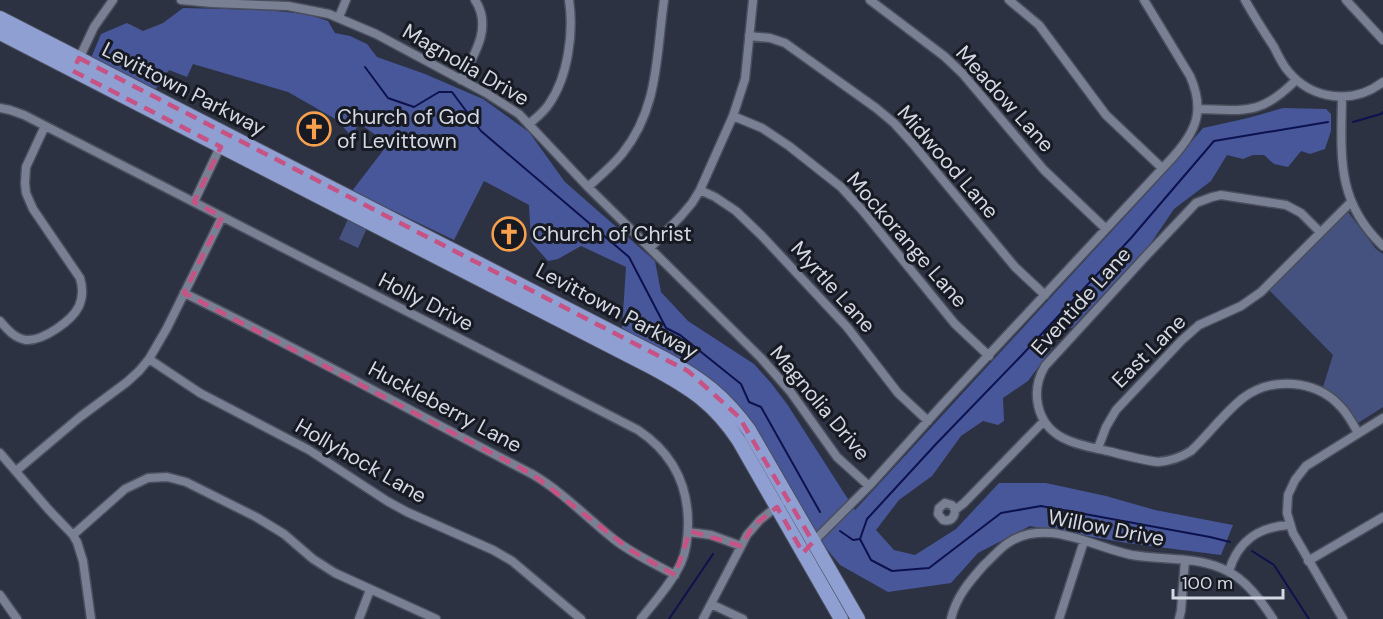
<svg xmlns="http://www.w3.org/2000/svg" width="1383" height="619" viewBox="0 0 1383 619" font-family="'DM Sans',sans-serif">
<rect width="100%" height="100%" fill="#2c3242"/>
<path fill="#45527f" d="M1348,212L1376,249L1383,254V407L1358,423L1323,387L1333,355L1269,290Z
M348,219L367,228L358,248L339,239Z"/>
<path fill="#475799" d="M183,8L265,10L306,14L328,21L335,33L350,36L367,44L377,57L425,74L483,99L529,132L565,182L655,261L661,292L688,321L754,364L771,383L787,404L855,510L1157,182L1203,128L1248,118L1283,108L1326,109L1331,114V131L1325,149L1310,154L1301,151L1288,167L1274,164L1264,155H1253L1243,159L1227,155L1211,181L1174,209L1149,246L1072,328L1061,326L1055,334L1053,347L1028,381L1003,398L1004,421L998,425L983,421L961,436L932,476L899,500L876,530L894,550L915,555L956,529L999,483H1046L1106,496L1155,510L1233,525L1221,555L1127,543L1030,526L978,553L951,583L888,592L840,565L821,542L709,380L641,341L622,328L626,267L581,246L558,259L548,261L531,242L529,205L484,181L454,240L352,191L388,144L359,123L352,137L337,120L288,92L193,64L187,77L169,70L155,90L91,58L101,34L127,23L143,31L163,23Z"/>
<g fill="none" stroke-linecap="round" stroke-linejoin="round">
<path stroke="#0d114d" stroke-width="2" d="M365,67L388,98L414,107L439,92H452L481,131L629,257L666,328L680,335L741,384L749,402L761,407L820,512
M1353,122L1381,114L1383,112
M840,531L853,540L860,539
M1230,542L1210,537L1041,506L1001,513L929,568L892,571L871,560L860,539L867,519L936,444L1022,355L1131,238L1214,141L1328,122
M1252,551L1274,565L1309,619
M669,619L713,554"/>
<g stroke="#4a4e5d" stroke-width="11">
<path id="street" d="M181,0L212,3L288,6L329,14L376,34L486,93L519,114L588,187L761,358L790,391L837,457L869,486
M870,0L944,56L962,73L1044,170L1106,229
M1009,0L1039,25L1106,115L1162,168
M1245,0C1254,16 1264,32 1274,47C1278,55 1282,64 1288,71C1312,100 1353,105 1383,82
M1346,0L1383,40
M339,17L346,0
M749,36L770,38L785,43L876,108L894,123L913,144L1015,267L1045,295
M77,63L94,27L113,0
M461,80C474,55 493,27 475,0
M1342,97C1341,156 1336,202 1383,246
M0,108L10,110L24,115L638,430C671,452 688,483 688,523C688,537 687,550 681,563C671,584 655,601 641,619
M1198,109C1246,110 1260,116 1296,80
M733,116L762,128L789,146L841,187L862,210L955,324L989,356
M529,124C536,118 544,112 549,104C568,77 574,32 569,0
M588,187C600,176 612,166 622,154C659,108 656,56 664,0
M700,190L715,197L736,211L762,236L847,327L898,393L928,421
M194,202L222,143
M1320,232L1301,213L1286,205L1221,195L1212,197L1196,203L1145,257L1045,366C1030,391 1036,424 1063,438C1078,446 1096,448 1112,452C1127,456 1142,460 1158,462C1171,461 1180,458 1191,451C1209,434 1224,413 1243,398C1272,376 1316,380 1340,406C1348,414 1353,424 1358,433
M650,248L681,216L692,203L700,190L733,116L745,79L753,0
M184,293C302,350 416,414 532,474C563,492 587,518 615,540C633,554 655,564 675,575
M0,321C7,329 14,338 26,340C43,341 72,321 79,306C83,297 83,288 80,278L33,209L26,193L25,183L26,167L45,126
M149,359L200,393L309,450L387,501L407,512L493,550L512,561L581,619
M1098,448L1106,427L1116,410L1181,341L1199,325L1241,306L1261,292L1351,202
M0,453L49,510L73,535L77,542L83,561L91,619
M16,471L80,417L127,382L139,371L149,359L167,328L222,217
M955,510L952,505L945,503L939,508L938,514L943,520C951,522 955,517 955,510L964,503L1044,421
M688,532L711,535L741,546
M73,535L125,489L148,478L167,477L186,482L256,517L284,534L313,559L335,573L436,619
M811,544L869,486L942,405L1173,157C1197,130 1205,110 1190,76L1144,0
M1308,561L1383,517
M1229,571C1238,541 1258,527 1289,525
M0,595L17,619
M711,604L743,619
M359,619L370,590
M703,619L747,535L760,520L780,504
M951,619C956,597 969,582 984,565C992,558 999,549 1008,543C1046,517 1092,547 1132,555C1149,558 1168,558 1186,560C1231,564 1250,583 1273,619
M1059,619L1084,541
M1179,619L1181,611L1185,560
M1343,619L1293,533L1287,513L1288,495L1295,480L1306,466L1383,418"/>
</g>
<g stroke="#4a4e5d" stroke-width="16">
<path id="primary" d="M0,18L665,359C702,379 724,396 749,430L858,619
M0,33L651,367C690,388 714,403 739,441L841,619"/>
</g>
<use href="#street" stroke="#798094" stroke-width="8"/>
<use href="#primary" stroke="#8f9fd1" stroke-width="14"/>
</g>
<path fill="none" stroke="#c75284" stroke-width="4.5" stroke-dasharray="12 8" stroke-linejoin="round" d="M79,58L688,371L739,417L813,542L803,553L777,507L753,526L741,546L690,531L675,575L632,551L532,474L184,293L222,217L194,202L221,147L73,71Z"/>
<defs>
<g id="church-ring" transform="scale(1.725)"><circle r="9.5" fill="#171a22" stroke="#f9a04c" stroke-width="1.5"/><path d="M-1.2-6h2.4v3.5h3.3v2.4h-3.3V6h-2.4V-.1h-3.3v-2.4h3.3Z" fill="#f9a04c"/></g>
</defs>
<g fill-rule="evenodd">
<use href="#church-ring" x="314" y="129"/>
<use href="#church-ring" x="509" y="234"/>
</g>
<g text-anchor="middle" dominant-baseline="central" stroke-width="6" stroke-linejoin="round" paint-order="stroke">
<g font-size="21" fill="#d4d8e3" stroke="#171a22">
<text transform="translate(466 65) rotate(30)">Magnolia Drive</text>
<text transform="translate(184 89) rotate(27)">Levittown Parkway</text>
<text transform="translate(1005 99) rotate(48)">Meadow Lane</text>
<text transform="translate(948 162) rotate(49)">Midwood Lane</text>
<text transform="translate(907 240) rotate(49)">Mockorange Lane</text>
<text transform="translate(833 287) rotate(48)">Myrtle Lane</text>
<text transform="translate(1081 301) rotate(-48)">Eventide Lane</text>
<text transform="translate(426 302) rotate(27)">Holly Drive</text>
<text transform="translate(617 311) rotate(28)">Levittown Parkway</text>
<text transform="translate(1149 351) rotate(-45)">East Lane</text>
<text transform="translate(820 403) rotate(50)">Magnolia Drive</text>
<text transform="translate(445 407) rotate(28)">Huckleberry Lane</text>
<text transform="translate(361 461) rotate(30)">Hollyhock Lane</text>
<text transform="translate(1106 528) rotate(11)">Willow Drive</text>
</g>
<g font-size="21" fill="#d4d8e3" stroke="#171a22" text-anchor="start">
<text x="337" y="117">Church of God<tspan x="337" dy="24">of Levittown</tspan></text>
<text x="532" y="234">Church of Christ</text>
</g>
</g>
<path d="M1173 589v9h110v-9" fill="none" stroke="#d4d8e3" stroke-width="3"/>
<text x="1182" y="589" font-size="18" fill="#d4d8e3" stroke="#171a22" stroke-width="4.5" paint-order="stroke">100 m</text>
</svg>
